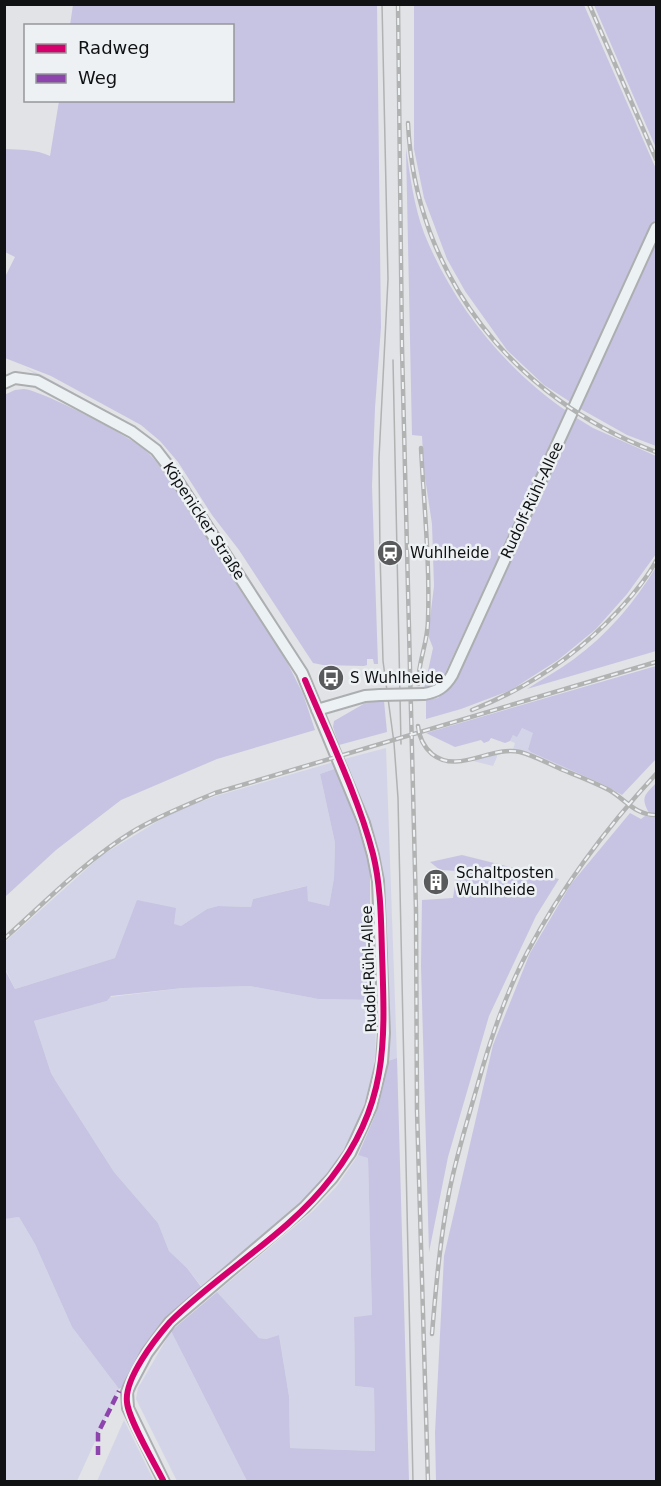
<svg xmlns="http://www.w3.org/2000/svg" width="661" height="1486" viewBox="0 0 661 1486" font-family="'DejaVu Sans',sans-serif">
<rect width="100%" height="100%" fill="#e1e3e6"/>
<path fill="#d4d4e8" d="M25,368L42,375L105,410L98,409Z
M522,728L534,733L528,748L606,787L531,754L513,749L515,743L510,741L513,735Z
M386,748L397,1058L388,1061L390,1028L389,993L386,972L387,944L379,860L368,818L344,759Z
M497,753V757L493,766L473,761Z
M334,762L337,768L320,774L335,843L334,878L329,906L308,901L306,886L253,899L251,907L218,906L207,909L181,926L174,925L115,958L15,989L5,968V942L102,855L173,812L216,796Z
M250,986L318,999L375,1000C375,1027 378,1056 371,1082C365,1107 351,1142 336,1162C301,1212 248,1248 201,1286L187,1268L169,1251L158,1223L114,1172L57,1083L51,1073L34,1021L107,1001L110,997L183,988Z
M358,1155L368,1157L372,1316L354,1317L355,1386L374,1388L375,1451L290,1448L289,1396L279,1335L266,1339L259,1338L217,1292L313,1211L337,1186Z
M19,1217L35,1244L72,1327L119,1389L77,1481H5L4,1219Z
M171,1331L247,1481H177L136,1399L138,1388Z
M124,1420L154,1481H97Z"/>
<path fill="#c6c4e2" d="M73,5H377L381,327L375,408L372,486L378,664H374L373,659H367V665L364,666L323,665L313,663L239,550L212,515L178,462L160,441L141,425L51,376L5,358V277L15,257L5,252V149C20,150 35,149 50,156L59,101L232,100V26L70,25Z
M414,5H584L656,169V218L572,403L544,385L507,350L465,291L447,259L424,198L414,149Z
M594,5H656V148Z
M406,148C410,176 414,206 424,233C452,303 505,370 568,412L491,582L487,583L445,673C439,682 435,688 424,689L433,648L428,635L434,586L432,524L424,471L422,436L412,435Z
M656,237V446L627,435L579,408Z
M24,389C43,391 125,434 141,447C153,456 161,467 169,479L286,660L303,694L315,730L217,759L121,800L56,850L5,897L4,395L15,390Z
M575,417L593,428L656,456V554L627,594L596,629L558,660L511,690L461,709L426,719V700L438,698L453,682Z
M656,567V651L527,689C542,679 559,670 574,659C607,635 635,602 656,567Z
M656,666V759L622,795L602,784L531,752L528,749L533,733L522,728L517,737L513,735L510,741L505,743L491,738L489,741L484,743L481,740L455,747L426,733Z
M384,701L387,732L339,745L333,727L334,721L367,702Z
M337,768L360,824L370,865V989L375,1000L318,999L250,986L183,988L111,996L107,1001L34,1021L51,1073L57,1083L114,1172L158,1223L169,1251L187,1268L202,1288C168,1316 142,1346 124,1386L119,1389L72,1327L35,1244L19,1217L5,1219L4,968L15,989L115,958L137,900L176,908L174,924L181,926L207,909L218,906L251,907L253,899L307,886L308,901L329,906L334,878L335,843L320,774Z
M656,783V813H649C640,797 645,795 656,783Z
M630,813L641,819L645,816L656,817V1481H436L435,1433L444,1256L493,1045L530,953L571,884Z
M462,855L559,879L536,916L489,1016L448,1157L429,1252L421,966L422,900L453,898L457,871L440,870L430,862Z
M397,1058L409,1481H247L171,1331L217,1292L259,1338L266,1339L279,1335L289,1396L290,1448L375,1451L374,1388L355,1386L354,1317L372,1315L368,1158L358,1155L377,1111L388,1061Z"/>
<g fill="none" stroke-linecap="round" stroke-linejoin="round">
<g stroke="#acaeb0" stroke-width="14">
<path id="secondary" d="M4,383L15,378L37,381L132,432L156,450L166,463L302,673L364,823L373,855L378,881L384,1033L382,1062L371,1107L350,1153L332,1178L305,1207L170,1322L147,1353L130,1385L127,1392L128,1408L164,1482
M424,694C437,692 445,687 452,675L656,228
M317,710L365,696L380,695"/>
</g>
<use href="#secondary" stroke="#ecf1f3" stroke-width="10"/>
<path stroke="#b1b2b2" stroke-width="1.5" d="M382,4L388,279L379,458L380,553L383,661L394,743L398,798L413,1482
M393,360L401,744"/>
<g stroke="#b1b2b2" stroke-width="4.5">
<path id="rail" d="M398,4L402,348L416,911L417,1111L428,1482
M589,4L656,159
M408,123C415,277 515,399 656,452
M418,684C418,662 428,642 428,620C430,563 424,505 421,448
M472,710C528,688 576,656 617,612C631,597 646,580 656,561
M418,726C419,737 423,746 432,754C458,775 491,745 520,752C535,756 549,764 563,770C578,776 594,782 609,790C626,800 635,815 656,815
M4,939C45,902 85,861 132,832C158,816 187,805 215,793L656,662
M432,1334C436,1286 440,1240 449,1193C456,1157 467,1122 477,1087C490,1040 505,994 528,951C562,887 607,827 656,774"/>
</g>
<use href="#rail" stroke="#eef1f4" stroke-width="2" stroke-dasharray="7" stroke-linecap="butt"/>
<g stroke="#acaeb0" stroke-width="14" stroke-linecap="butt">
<path id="secondary-bridge" d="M380,695L424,694"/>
</g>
<use href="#secondary-bridge" stroke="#ecf1f3" stroke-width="10"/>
<path stroke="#8e44ad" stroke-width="4.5" stroke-dasharray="9 4.5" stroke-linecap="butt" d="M98,1455V1433L119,1391"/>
<g stroke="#eef1f4" stroke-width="10">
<path id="cycleway" d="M164,1482C155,1464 128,1419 127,1402C124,1379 155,1339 170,1322C221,1271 288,1235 332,1177C389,1104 385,1040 382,953C381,920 381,886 373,854C358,796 328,735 305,680"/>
</g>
<use href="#cycleway" stroke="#d6006c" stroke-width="6"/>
</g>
<defs>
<g id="station-disc" transform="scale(1.35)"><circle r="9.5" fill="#595a5c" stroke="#eef1f4"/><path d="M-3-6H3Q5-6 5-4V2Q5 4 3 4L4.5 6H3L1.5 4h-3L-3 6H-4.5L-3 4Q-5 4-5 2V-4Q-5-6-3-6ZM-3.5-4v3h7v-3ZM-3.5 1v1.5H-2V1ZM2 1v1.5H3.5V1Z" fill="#fff"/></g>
<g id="bus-disc" transform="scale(1.35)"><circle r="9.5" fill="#595a5c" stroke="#eef1f4"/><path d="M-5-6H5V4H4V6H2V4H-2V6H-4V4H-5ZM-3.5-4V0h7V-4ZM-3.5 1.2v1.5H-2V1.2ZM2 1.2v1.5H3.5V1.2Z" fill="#fff"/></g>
<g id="building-disc" transform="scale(1.35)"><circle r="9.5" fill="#595a5c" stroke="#eef1f4"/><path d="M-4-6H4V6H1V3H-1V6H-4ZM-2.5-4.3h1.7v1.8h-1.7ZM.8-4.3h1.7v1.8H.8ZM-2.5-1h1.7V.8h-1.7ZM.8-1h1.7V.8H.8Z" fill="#fff"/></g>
</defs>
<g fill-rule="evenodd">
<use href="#station-disc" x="390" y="553"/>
<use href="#bus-disc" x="331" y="678"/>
<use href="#building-disc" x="436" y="882"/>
</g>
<g text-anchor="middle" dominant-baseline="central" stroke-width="5" stroke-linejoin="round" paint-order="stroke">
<g font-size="15" fill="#101112" stroke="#eef1f4">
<text transform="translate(532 500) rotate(-65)">Rudolf-Rühl-Allee</text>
<text transform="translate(204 521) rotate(57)">Köpenicker Straße</text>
<text transform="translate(369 969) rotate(-92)">Rudolf-Rühl-Allee</text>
</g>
<g font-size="15" fill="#101112" stroke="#eef1f4" text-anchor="start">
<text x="410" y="553">Wuhlheide</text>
<text x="350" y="678">S Wuhlheide</text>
<text x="456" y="873">Schaltposten<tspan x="456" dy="17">Wuhlheide</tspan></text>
</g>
</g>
<rect width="661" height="1486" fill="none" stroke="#101112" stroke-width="12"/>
<rect x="24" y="24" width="210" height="78" fill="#eef1f4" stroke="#95979a" stroke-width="1.5"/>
<rect x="36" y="44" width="30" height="9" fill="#d6006c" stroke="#95979a" stroke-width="1.5"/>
<text x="78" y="54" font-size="18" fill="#101112">Radweg</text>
<rect x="36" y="74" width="30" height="9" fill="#8e44ad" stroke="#95979a" stroke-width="1.5"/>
<text x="78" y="84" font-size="18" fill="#101112">Weg</text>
</svg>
